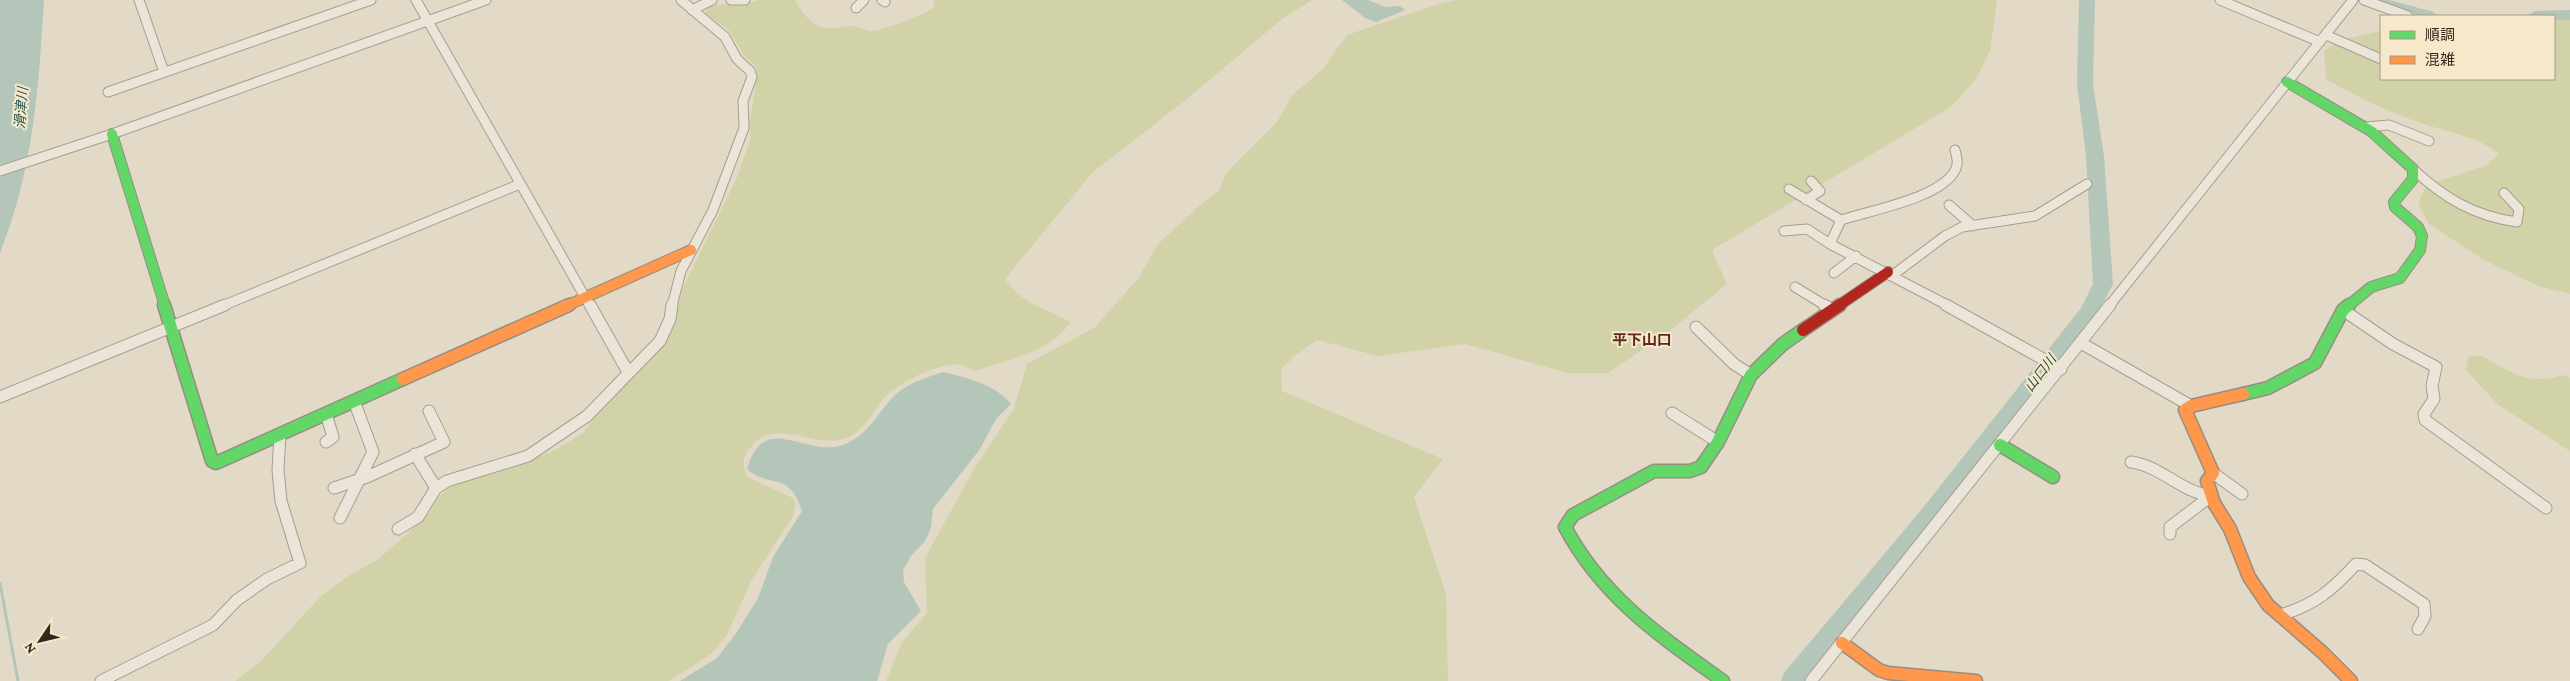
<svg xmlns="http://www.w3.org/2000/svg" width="2570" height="681" viewBox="0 0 2570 681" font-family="'Crimson Pro','Noto Sans JP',serif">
<rect width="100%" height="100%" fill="#e2dac6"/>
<path fill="#d2d2a8" d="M759,0H795C801,11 809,23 822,27C831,30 840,27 849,26C857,25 864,30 871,31C882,31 928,14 935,6L933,0H1312L1282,19L1187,99L1092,173L1005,279C1023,305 1045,308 1070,322C1053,352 1006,360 975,371C971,369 965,366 961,365C941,361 898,383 885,397C872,411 865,431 846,438C814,450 778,416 752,446C742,456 742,464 747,477L793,498L795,503L793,516L751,581L727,635L711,654L669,681H235L261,661L321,596L348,576L377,560L406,535L430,512L436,500L452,485L498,472L553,451L583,433L602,407L659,349L671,333L683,288L738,175L751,137L749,124L755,91L756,67L744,55L728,29L705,14L708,7C725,1 742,6 759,0Z
M1457,0H1997L1990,51L1976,79L1951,107L1712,250L1727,284L1667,333L1608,373H1567L1465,344L1378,356L1317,340L1296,355L1281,369L1282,391L1443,459L1414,497L1446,594L1448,681H886L902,642L927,613L925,558L974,469L1014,408L1027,364L1094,328L1138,279L1157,245L1198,207L1219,191L1226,173L1277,122L1292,95L1322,70L1347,35L1438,4Z
M2538,15L2570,16V294L2538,286L2484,260L2429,224L2418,203L2427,185L2487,165L2499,154C2477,136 2450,133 2424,124C2390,113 2357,97 2326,79L2324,51L2340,40L2381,31V79H2554V16H2464Z
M2480,355C2512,372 2526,386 2563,375L2570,378V451L2497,404L2466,370L2468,357Z"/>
<path fill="#b4c6ba" d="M0,0H44C38,93 34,165 0,253Z
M1342,0H1368L1385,7L1400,6L1405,10L1376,22L1365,18Z
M943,372C965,377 997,385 1011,404L996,419L980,449L933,509L931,528L925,541L911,556L903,570L904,582L921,611L888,644L877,681H680L717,658L737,632L758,598L773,557L802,511C789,470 770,489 747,469C765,409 804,458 843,445C873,434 880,404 904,388C916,381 930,376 943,372Z"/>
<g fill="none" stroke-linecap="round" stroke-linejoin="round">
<path stroke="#b4c6ba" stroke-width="3" d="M0,583L18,681"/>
<path fill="#b4c6ba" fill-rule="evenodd" d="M2079,0H2095L2093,84L2104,156L2113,284L2096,317L1938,523L1808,681H1781L1784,673L1922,509L2081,308L2093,284L2086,156L2077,84Z
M2376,0H2389L2434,12L2436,16H2411L2376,6L2374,3Z
M2570,10V20H2554V16H2527L2535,11Z"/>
<g stroke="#a69e90" stroke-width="11">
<path id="street-far1" d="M139,0L164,72
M416,0L590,306
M731,0H745
M882,0L885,2
M2220,0L2320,42
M2364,0L2408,16
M856,8L864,0
M692,10L712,0
M2326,35L2381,59
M108,92L371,0
M2365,127L2389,125L2429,141
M2413,169C2444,198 2474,216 2517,222L2519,209L2504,193
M0,171L112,134L486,0
M1789,189L1841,220
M1806,200L1820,191L1811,181
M1949,205L1973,226
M1784,231L1807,229L1830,244L1949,306
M1830,244L1841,220C1867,211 1950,197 1957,165C1958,161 1956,154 1955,150
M1834,273L1856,256
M1893,275L1945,236L1962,227L2035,216L2087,184
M1795,287L1826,306
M222,306L520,184
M672,306L681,271L713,210L744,128L743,101L752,77L750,71L737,59L725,37L681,0
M2109,306L2353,0"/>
</g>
<g stroke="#a69e90" stroke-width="13">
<path id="street" d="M590,305L628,372
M1824,305L1833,310
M1946,305L2061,369
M2343,310L2393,344L2436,367L2432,386L2434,399L2424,414L2425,420L2546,508
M1696,327L1734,364L1751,375
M2081,343L2191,406
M0,397L225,305
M1672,413L1718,442
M326,414L333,437L326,442
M415,454L436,488
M2131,462C2161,466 2181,492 2211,496L2170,527V534
M2213,473L2242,494
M334,488L367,477L444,442L429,411
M340,518L373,452L354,401
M398,529L418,517L436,488L447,481L528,456L587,416L660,341L670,319L672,305
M2280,615C2315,605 2332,590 2356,564L2365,565L2424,604L2425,616L2418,629
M101,681L213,625L237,600L267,579L300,563L281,501L278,470L280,435
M1811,681L2110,305"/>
</g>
<g stroke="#968e81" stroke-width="12">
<path id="fast-far1" d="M2287,82L2371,131L2413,169V179L2394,202L2395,207L2418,227L2422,236L2420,250L2400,278L2371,287L2348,306
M112,134L165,306"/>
</g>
<g stroke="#968e81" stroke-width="15">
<path id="fast" d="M164,305L212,461L216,463L403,379
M2243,394L2268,388L2315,363L2343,310L2349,305
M2000,445L2053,477
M1723,681C1660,636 1602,597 1565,527L1573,515L1654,471H1690L1701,467L1718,442L1751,375L1783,344L1803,330"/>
</g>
<g stroke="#968e81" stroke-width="12">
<path id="slow-far1" d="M566,306L691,250"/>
</g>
<g stroke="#968e81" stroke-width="15">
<path id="slow" d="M403,379L569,305
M2243,394L2191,406L2185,410L2213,473L2207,481L2214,503L2230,529L2249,577L2268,605L2322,652L2351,681
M1842,643L1879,670L1888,673L1976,681"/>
</g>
<g stroke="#968e81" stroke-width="12">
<path id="jam-far1" d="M1838,306L1888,272"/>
</g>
<g stroke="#968e81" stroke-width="15">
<path id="jam" d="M1803,330L1840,305"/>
</g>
<use href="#street-far1" stroke="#eae4d9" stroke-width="9"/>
<use href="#street" stroke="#eae4d9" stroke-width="11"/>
<use href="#fast-far1" stroke="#63d668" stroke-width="10"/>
<use href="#fast" stroke="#63d668" stroke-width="12"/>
<use href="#slow-far1" stroke="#ff974d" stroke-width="10"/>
<use href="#slow" stroke="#ff974d" stroke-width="12"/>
<use href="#jam-far1" stroke="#b3261e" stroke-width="10"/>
<use href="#jam" stroke="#b3261e" stroke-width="12"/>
</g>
<g text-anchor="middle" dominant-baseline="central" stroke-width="4" stroke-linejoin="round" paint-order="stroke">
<g font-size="14" font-style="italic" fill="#295350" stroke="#f5e8cb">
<text transform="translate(21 108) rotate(-85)">滑津川</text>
<text transform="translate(2040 373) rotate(-52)">山口川</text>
</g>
<g font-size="15" font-weight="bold" fill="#60271a" stroke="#f5e8cb">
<text x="1642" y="340">平下山口</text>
</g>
</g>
<rect x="2380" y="15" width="175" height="65" fill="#f5e8cb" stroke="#a79a84"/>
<rect x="2390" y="31" width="25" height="8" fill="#63d668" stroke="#a79a84"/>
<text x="2425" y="40" font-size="15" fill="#33261a">順調</text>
<rect x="2390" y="56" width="25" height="8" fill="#ff974d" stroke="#a79a84"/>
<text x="2425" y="65" font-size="15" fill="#33261a">混雑</text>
<g transform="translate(40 641) rotate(235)" stroke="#f5e8cb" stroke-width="4" paint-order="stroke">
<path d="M0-4L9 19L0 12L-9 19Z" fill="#33261a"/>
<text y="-8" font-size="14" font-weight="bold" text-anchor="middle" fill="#33261a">N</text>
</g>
</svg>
